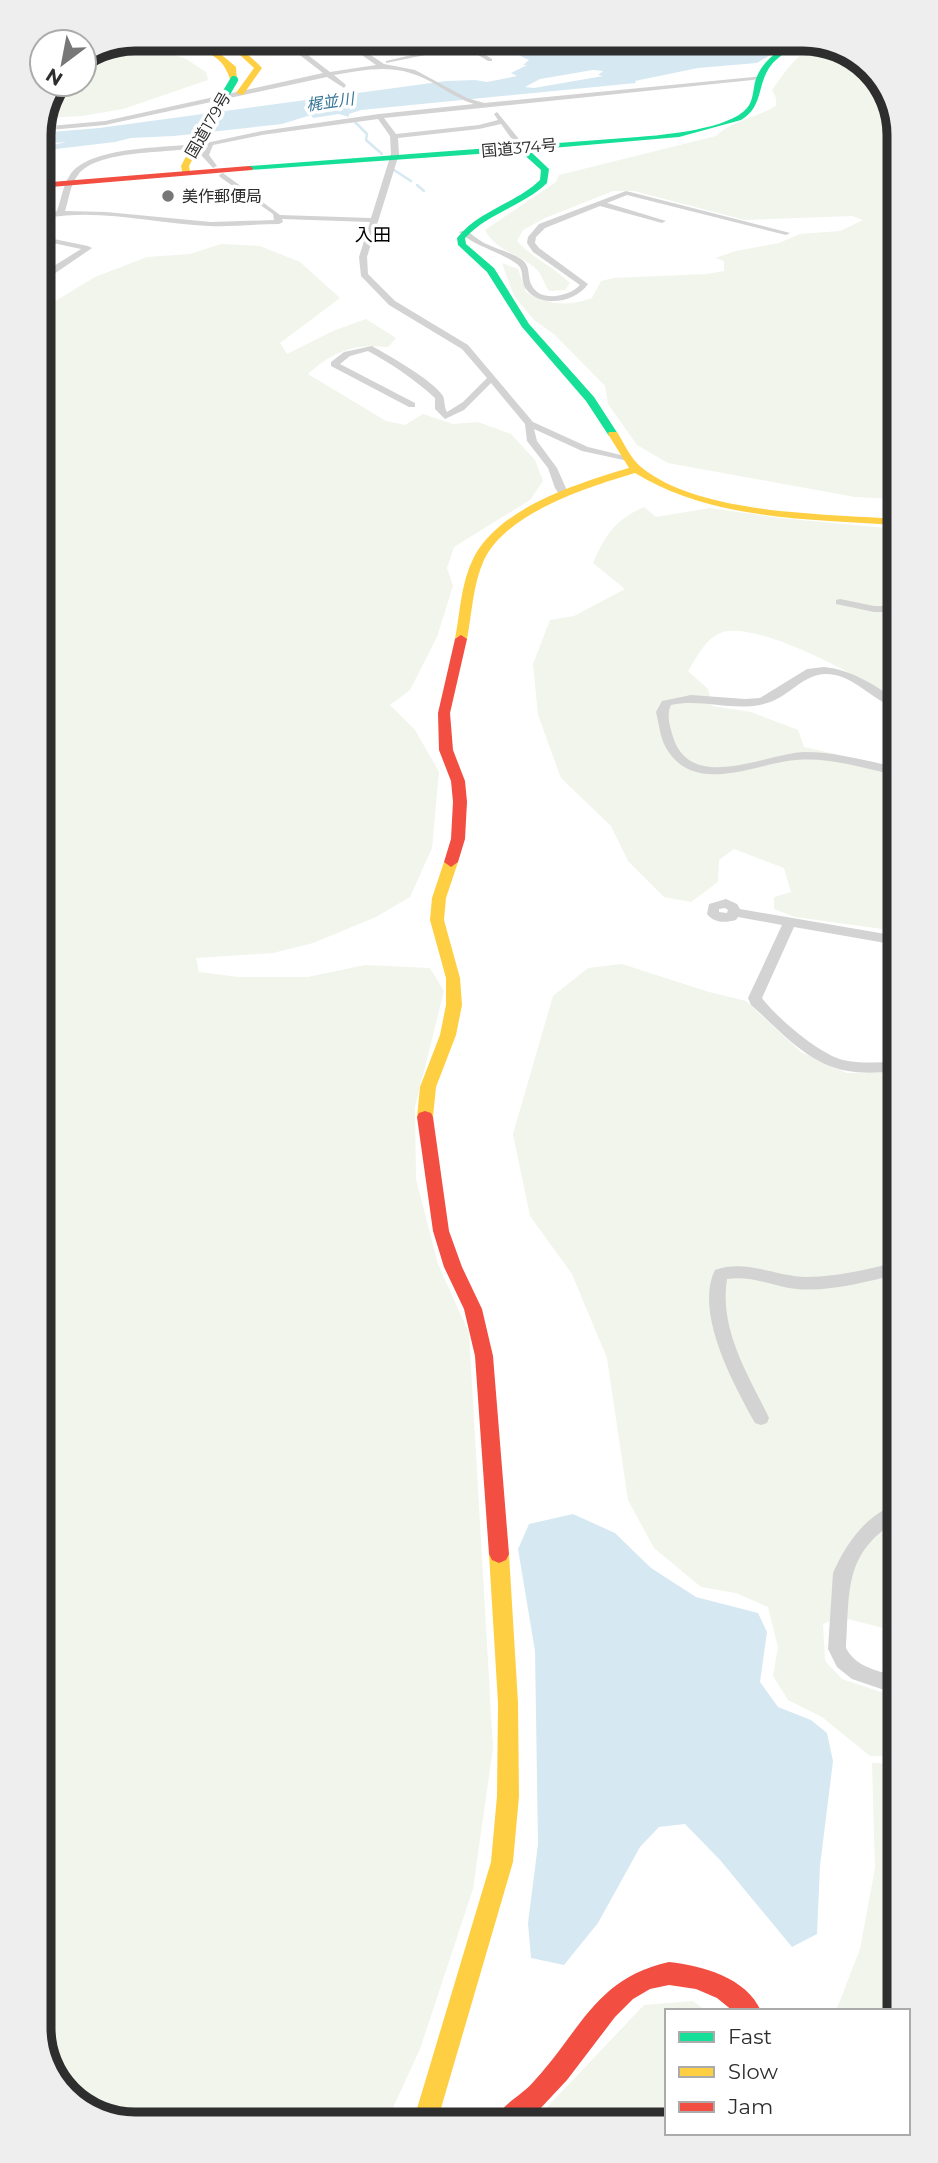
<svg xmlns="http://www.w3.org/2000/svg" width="938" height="2163" viewBox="0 0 938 2163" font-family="Montserrat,'Noto Sans JP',sans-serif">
<rect width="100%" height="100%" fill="#fff"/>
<path fill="#f1f5eb" d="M134,39H158L167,43L163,51L186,59L206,72L208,80L123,109L82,116L43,118L59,84H84V59Z
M820,42L862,59L895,104L896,499L855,497L668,463L637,445L608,404L605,386L555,335L534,320L514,296L502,263L518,269L526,292C549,305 567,307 592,298L601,281L614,278L707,274L724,271V261L715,258L736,251L779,243L800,234L840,231L863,220L852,216L745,220L634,191H613L545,218L523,230L517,241C532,258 554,267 570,283L565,290L549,291C543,283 543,274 534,267C517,253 496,251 485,230L556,182L559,175L716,136C730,122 758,117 776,106V98L772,90C787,69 796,55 820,42Z
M221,244L260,246L300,262L340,298L280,343L287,354L333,331L366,319L396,338L388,347C353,344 334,351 308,374L386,421L405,425L423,414L453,424L478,422L511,434L535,460L543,481L530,500L454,547L447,568L453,586L437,637L410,690L390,705L415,730L439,772L432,848L410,897L376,917L313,943L273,953L196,958L199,972L238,977H308L365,965L430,968L444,991L415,1107L416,1179L438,1264L469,1333L493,1748L473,1889L420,2049L386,2123L128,2124L76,2104L43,2059L39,311L95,277L147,257L190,254Z
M644,507L656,517L710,508L780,518L896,529V700C863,679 760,621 723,632C705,638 698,656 688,671L708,689L712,706L751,712L798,730L804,747L885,765L896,764L897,931L795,917L774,909V897L791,892L784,868L734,849L719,860L718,882L691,902L664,897L628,861L611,826L561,778L538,715L533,664L550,620L574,616L625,589L593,563C606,534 615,520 644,507Z
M622,964L709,992L746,1001L801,1052L847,1073L897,1072L899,1648L895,1631L840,1617L823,1624L825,1661L842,1679L899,1698V1756H870L822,1717L788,1700L773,1676L778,1647L768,1607L736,1593L701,1587L654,1548L628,1500L607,1358L572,1274L530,1216L513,1134L553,996L588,968Z
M872,1763L899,1764V2011H836L860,1949L875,1868Z
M693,2001L706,2011H667V2121L533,2122L644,2005Z"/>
<path fill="#d6e9f3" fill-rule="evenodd" d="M485,39H549L589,49L621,52L683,49L717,39H797L757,63L698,68L635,81L636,83L361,110L349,114V117L339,114L313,118L311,115L282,124L174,136L131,138L115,142L39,151V148L66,142L39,144V138L45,136L39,133L99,128L446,81L475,80L487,82L517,76L511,73L527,65H523L529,60ZM593,70L603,71L598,75L603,76L534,88L525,87L540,79Z
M573,1514L615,1533L651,1568L696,1597L758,1613L767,1632L760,1682L778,1707L811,1720L827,1733L833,1761L820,1866L817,1934L792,1947L720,1860L685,1824L659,1827L640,1847L598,1923L564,1965L531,1958L528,1923L538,1844L535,1651L518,1549L529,1524Z"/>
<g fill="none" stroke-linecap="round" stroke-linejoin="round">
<path stroke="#d6e9f3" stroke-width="2.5" d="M355,122L367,134L366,140L382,154
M394,170L411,181
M417,185L424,191"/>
<path fill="#d3d3d3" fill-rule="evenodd" d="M279,39H285L300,49L342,41L340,39H366L353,43L384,64L415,70L467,98L484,103L764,76L762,79L384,118L396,134L479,125L498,120L494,114L497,112L527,149L520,151L501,124L479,129L398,138L399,154L367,257L368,274L395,301L468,345L533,422L588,447L633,458V462L582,451L534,429L537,441L557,468L569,495L561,497L555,488L548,468L527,441L525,424L491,383L464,410L445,419L435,409V398C414,379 392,364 368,351L350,356L340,364L415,403V407H409L331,366V362L344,352L372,346C388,355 434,381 443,396C445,401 444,407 447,412L463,402L487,378L462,349L389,305L361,276L359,257L370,222L282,219L283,222L279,224C256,224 232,227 209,226C156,224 100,208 47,218L43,229L39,231L40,216L57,211C61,200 63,185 70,175C88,148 155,148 185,145L188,149C160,153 95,151 78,175C70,185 69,199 65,211L106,212L211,222L274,220L273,214L220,177L219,175L223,173L280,215L371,218L391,154L390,136L378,119L262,135L213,145L209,155L217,166L213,168L201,155L206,146L201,144L262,131L379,114L474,104C451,97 433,79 410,73C385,65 359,71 334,75L346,85L344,88L327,77L105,125L39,131V127L105,121L323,73ZM346,44L376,65L330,72L304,52Z
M412,39C423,38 432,49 443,48C476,46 477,32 511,54C498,57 486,43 471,46L492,59V61H488L465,47L386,63V61L433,50Z
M580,39H645L610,44Z
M626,191L790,233L786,235L627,195L607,203L666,221L662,223L600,206L545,228L536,237L535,243L539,248L588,284C576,302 541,309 526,289C520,281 525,270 517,264C499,251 476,247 459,232L466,230C472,235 478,239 484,243C496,249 510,252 521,259C531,266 527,274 531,284C539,303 569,297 580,285L533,252L527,243L528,237L539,224Z
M39,236L88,246L92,248L54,274L39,273V269H49L81,249L39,240Z
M840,599L874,606H896V612H874L836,604V600Z
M824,667C852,670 873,684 896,700V708C874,701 858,680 835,675C806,668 792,696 767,703C736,713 703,698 671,705C666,715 670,727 673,737C691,794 766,753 805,752C836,752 866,761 896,767V775C863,768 829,757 796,760C755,763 695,797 666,748C660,737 659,724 656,712L662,701L691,695L745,699L760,698L807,669Z
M726,899L737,904L740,909L897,936V945L794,927L762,998C776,1017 819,1054 843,1060C860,1064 879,1062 897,1062V1072C881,1072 864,1074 848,1071C807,1064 781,1031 751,1005L748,998L782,925L738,917L736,920C725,923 714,923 707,914L709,904ZM725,908L728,910L727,913L719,912V909Z
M898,1262V1274C865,1282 830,1292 796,1289C773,1286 751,1275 727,1279C719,1330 748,1374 769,1418L767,1423L761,1425L755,1423C734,1385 694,1313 715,1270C746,1259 774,1276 806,1277C837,1277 868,1269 898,1262Z
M898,1503V1520C843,1553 850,1591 846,1648C856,1668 880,1671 899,1677V1695L852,1679L837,1667L828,1649L833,1573C847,1542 865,1516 898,1503Z"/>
<path fill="#16e098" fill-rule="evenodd" d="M801,39H810C796,48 779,53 769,68C757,87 763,107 741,120L679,137L529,150L549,169L547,183C523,206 488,213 465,238L466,244L494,268L529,324L594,397L618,434L613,437L609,436L586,401L522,327L487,272L458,245L457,238C479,210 515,204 540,180L541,170L520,151L249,170L245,168L249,166L638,137C664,135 730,129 747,108C753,101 753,91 755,82C762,59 781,48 801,39Z"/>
<path fill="#ffcf43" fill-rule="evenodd" d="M183,39C201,38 223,55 236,67L237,82H231C222,51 206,56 183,39Z
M206,39C227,37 248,53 262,68L243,95L236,93L254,68L240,55Z
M195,139L202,141L189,166L190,173L183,175L181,166Z
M609,432H617C624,443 630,458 641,467C700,515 822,513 896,519V525C808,519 712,520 635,473C588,487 506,513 484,560C473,584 472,613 467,639L465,642H457L455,639C460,613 461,583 473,559C498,508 578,483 629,468L608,434Z
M451,857L458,862L446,898L444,920L460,978L462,1005L456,1035L436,1087L433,1117L431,1121H419L417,1117L420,1087L440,1035L446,1005V978L430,920L432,898L444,862Z
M499,1545L506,1548L509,1554L518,1703L519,1796L513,1862L437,2122H413L491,1862L497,1796L498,1703L489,1554L492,1548Z"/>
<path fill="#f24e42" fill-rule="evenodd" d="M249,166L253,168L252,170L39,188V183Z
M461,635L467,639L450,713L453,750L465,781L467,802L465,839L458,862L451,867L444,862L451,839L453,802L451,781L439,750L438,713L455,639Z
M425,1111L431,1113L433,1117L449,1231L462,1267L482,1309L493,1356L509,1554L506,1560L499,1563L492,1560L489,1554L475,1356L464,1309L444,1267L433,1231L417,1117L419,1113Z
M669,1962C702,1966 746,1977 761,2011H733L717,1998L696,1989L669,1985L650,1989L633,1999L615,2017L567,2080L538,2111L526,2122H494C501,2104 523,2095 535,2080C581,2030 596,1978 669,1962Z"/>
<path stroke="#16e098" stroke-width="8" d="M198,141L234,80"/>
</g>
<circle fill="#777" stroke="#fff" stroke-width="2.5" cx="168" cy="196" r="7"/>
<g text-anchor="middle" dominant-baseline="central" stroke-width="7" stroke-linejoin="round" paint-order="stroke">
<g font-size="16" font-style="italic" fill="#367696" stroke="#fff">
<text transform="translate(330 102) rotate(-8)">梶並川</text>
</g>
<g font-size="16" fill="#2e2e2e" stroke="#fff">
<text transform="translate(208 125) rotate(-60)">国道179号</text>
<text transform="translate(519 148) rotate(-5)">国道374号</text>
</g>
<g font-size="16" fill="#2e2e2e" stroke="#fff" text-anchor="start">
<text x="182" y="196">美作郵便局</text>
</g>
<g font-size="18" fill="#000" stroke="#fff">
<text x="373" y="235">入田</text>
</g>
</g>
<path d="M0 0H938V2163H0ZM135 51H803A84 84 0 0 1 887 135V2028A84 84 0 0 1 803 2112H135A84 84 0 0 1 51 2028V135A84 84 0 0 1 135 51Z" fill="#eee" fill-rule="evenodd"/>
<path fill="none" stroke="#2e2e2e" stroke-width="9" d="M135 51H803A84 84 0 0 1 887 135V2028A84 84 0 0 1 803 2112H135A84 84 0 0 1 51 2028V135A84 84 0 0 1 135 51Z"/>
<rect x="665" y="2009" width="245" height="126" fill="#ffffff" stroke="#ababab" stroke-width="2"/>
<rect x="679" y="2032" width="35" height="10" fill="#16e098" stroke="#ababab" stroke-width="2"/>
<text x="728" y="2044" font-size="21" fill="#2e2e2e">Fast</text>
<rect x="679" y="2067" width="35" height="10" fill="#ffcf43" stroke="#ababab" stroke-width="2"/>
<text x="728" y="2079" font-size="21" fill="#2e2e2e">Slow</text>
<rect x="679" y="2102" width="35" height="10" fill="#f24e42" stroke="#ababab" stroke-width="2"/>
<text x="728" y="2114" font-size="21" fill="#2e2e2e">Jam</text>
<g transform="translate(63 63) rotate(212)"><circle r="33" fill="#ffffff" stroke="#ababab" stroke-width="2"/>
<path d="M0-5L12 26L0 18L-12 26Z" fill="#777777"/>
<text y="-10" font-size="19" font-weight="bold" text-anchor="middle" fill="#2e2e2e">N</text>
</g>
</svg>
